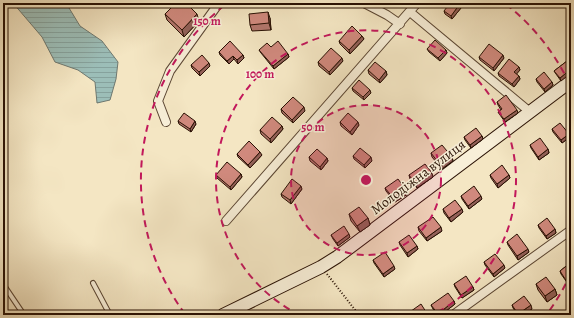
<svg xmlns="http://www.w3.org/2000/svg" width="574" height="318" viewBox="0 0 574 318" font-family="Alegreya,serif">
<defs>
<pattern id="water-rules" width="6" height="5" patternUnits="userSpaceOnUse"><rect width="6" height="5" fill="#9cbeb8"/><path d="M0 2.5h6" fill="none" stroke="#86a29d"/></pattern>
</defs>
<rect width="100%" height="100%" fill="#f4e6c3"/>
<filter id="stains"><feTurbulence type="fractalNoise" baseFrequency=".005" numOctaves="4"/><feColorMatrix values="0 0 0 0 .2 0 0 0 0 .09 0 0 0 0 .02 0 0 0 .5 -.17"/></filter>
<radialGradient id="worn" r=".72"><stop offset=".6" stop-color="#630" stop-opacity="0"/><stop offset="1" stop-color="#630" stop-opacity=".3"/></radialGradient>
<path fill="url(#water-rules)" stroke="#6e7870" d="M13,3H66L80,26L102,41L118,62L116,79L110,100L97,103L95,82L78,70L55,62L42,37Z"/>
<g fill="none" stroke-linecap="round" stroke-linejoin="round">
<g stroke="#5b4633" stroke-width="6">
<path id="lane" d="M93,283L110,315
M3,284L24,315"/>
</g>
<g stroke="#5b4633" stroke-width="10">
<path id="street" d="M364,3L387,15L400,24
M410,12L530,112
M166,122L158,101L170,71L219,3
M226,221L417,3
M453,315L571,230"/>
</g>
<g stroke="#281003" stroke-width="14">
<path id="secondary" d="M223,315L321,267L337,257L571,81"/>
</g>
<path stroke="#281003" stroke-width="2" stroke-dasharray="1 2" stroke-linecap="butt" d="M327,274L359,315"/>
<use href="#lane" stroke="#f8efd8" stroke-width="4"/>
<use href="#street" stroke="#f8efd8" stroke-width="8"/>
<use href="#secondary" stroke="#f8efd8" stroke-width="12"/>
</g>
<path fill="#b3766c" stroke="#281003" d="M459,5L461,8L452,19L445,14L444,11Z
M165,14L199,21L184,37L167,20Z
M270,18L271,30L252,31L250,25Z
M362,36L364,39L350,54L340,44L339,41Z
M271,47L288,54L289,57L274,69L261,53L259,50Z
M427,49L446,50L447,53L440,61L429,52Z
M219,52L243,55L244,58L238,64L234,59L229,64L220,55Z
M479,57L504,58L494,71L480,60Z
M343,61L330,75L319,66L318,62Z
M567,61L561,81L556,74L554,71Z
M191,65L210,66L200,76L192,68Z
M519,67L520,70L516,74L519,76L520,79L514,87L499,76L498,73Z
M368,70L386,71L387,75L380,83L369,74Z
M536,79L552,82L553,85L545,92L537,82Z
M352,88L371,93L364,100L353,91Z
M497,102L518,113L505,122L500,115L498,112L501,110L498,105Z
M281,109L305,111L293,123L282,113Z
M178,121L196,124L191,132L179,124Z
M340,122L359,125L352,135L341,126Z
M282,126L283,129L271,143L261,134L260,130Z
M552,129L570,137L562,143L553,132Z
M482,136L483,139L471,148L465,140L464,137Z
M530,145L548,149L549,153L539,160L531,148Z
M431,153L452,157L453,161L442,169L432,157Z
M237,154L262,155L250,168L238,157Z
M353,156L372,161L365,168L354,159Z
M309,157L327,158L328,161L321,170L310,161Z
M241,174L242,177L231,190L217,178L216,175Z
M409,175L433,177L417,188L410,179Z
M490,175H509L510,178L498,188L491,178Z
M385,188L406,190L408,194L395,202L386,191Z
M302,189L291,204L282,197L281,194Z
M461,196L482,199L469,209L462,199Z
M443,209L463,212L451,222L444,213Z
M349,214L368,218L370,225L360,232L351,221Z
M538,225L555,229L556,233L547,239L539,228Z
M418,227L442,231L427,241L419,231Z
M331,235L350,237L338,246L333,239Z
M399,242L417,246L418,249L408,257L400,245Z
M507,242L529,252L518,260L508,245Z
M373,260L395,269L384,277L374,263Z
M484,262L505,268L494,277L485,265Z
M570,263L571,288L561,274L560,271Z
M454,284L473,287L474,290L462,298L455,287Z
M536,284L555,289L557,295L547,302L538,290Z
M454,301L455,304L441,315H437L433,309L431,305Z
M512,305L532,309L523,315H518L513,308Z"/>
<path fill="#926058" stroke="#281003" d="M459,5L461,8L452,19L451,16Z
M268,12L270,18L271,30L269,23Z
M197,14L199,21L184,37L182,30Z
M362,36L364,39L350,54L349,50Z
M446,50L447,53L440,61L438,58Z
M288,54L289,57L274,69L273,66Z
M243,55L244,58L238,64L237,60Z
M503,55L504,58L494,71L493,68Z
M233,56L234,59L229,64L227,61Z
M342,58L343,61L330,75L329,72Z
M209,63L210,66L200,76L199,72Z
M519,67L520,70L515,76L514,72Z
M571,69V73L561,81L560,78Z
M386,71L387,75L380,83L379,80Z
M519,76L520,79L514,87L512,84Z
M552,82L553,85L545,92L544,89Z
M370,90L371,93L364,100L363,97Z
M304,107L305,111L293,123L292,120Z
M517,110L518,113L505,122L504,119Z
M195,121L196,124L191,132L190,129Z
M358,122L359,125L352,135L350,132Z
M282,126L283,129L271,143L270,139Z
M569,134L570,137L562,143L561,140Z
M482,136L483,139L471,148L470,145Z
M548,149L549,153L539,160L538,157Z
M260,152L262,155L250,168L248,165Z
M371,157L372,161L365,168L364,165Z
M452,157L453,161L442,169L441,166Z
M327,158L328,161L321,170L320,167Z
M432,173L433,177L417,188L416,185Z
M241,174L242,177L231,190L230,187Z
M509,175L510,178L498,188L497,184Z
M301,186L302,189L291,204L290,200Z
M406,190L408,194L395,202L394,199Z
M481,196L482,199L469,209L468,206Z
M462,209L463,212L451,222L449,218Z
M368,218L370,225L360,232L357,226Z
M441,227L442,231L427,241L426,238Z
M555,229L556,233L547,239L546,236Z
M349,234L350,237L338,246L337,243Z
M417,246L418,249L408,257L407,253Z
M528,249L529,252L518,260L517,256Z
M504,265L505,268L494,277L493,274Z
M394,266L395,269L384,277L383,274Z
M473,287L474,290L462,298L461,295Z
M555,289L557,295L547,302L545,296Z
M454,301L455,304L441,315H438V314Z
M531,305L532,309L523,315H519L518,314Z"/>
<path fill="#d0897d" stroke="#281003" d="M176,3H186L197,14L182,30L165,14Z
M450,3H457L459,5L451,16L444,11Z
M268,12L269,23L250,25L249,14Z
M352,26L362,36L349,50L339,41Z
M435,40L446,50L438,58L427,49Z
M230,41L243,55L237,60L233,56L227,61L219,52Z
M278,41L288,54L273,66L259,50L267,43L271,47Z
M489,44L503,55L493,68L479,57Z
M331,48L342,58L329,72L318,62Z
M202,55L209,63L199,72L191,65Z
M509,59L519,67L514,72L519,76L512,84L498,73Z
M567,61L571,66V69L560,78L554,71Z
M375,62L386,71L379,80L368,70Z
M544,72L552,82L544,89L536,79Z
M359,80L370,90L363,97L352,88Z
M506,95L517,110L504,119L498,112L502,109L497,102Z
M293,97L304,107L292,120L281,109Z
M184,113L195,121L190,129L178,121Z
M348,113L358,122L350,132L340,122Z
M272,117L282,126L270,139L260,130Z
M560,123L569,134L561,140L552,129Z
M476,128L482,136L470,145L464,137Z
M540,138L548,149L538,157L530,145Z
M249,141L260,152L248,165L237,154Z
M442,145L452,157L441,166L431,153Z
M360,148L371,157L364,165L353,156Z
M317,149L327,158L320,167L309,157Z
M227,162L241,174L230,187L216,175Z
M425,164L432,173L416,185L409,175Z
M502,165L509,175L497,184L490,175Z
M292,179L301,186L290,200L281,194Z
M398,179L406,190L394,199L385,188Z
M474,186L481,196L468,206L461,196Z
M455,200L462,209L449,218L443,209Z
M359,207L368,218L357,226L349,214Z
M433,217L441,227L426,238L418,227Z
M547,218L555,229L546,236L538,225Z
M344,226L349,234L337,243L331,235Z
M517,234L528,249L517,256L507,242Z
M409,235L417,246L407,253L399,242Z
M385,252L394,266L383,274L373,260Z
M495,254L504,265L493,274L484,262Z
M570,263L571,265V284L569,285L560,271Z
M466,276L473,287L461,295L454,284Z
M546,277L555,289L545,296L536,284Z
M448,293L454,301L438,314L431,305Z
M524,296L531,305L518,314L512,305Z
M421,304L428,315H407V314Z"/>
<circle cx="366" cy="180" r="75" fill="#c2185b" fill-opacity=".12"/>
<g fill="none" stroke="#c2185b" stroke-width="2" stroke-dasharray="7 5">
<circle cx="366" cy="180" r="75"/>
<path d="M300 315A150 150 0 1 1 432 315"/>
<path d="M571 273A225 225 0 0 1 547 314M185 314A225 225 0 0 1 226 4M506 4A225 225 0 0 1 571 87"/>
</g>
<g text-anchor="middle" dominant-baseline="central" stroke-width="3" stroke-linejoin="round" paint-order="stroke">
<g font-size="14" fill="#281003" stroke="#f8efd8">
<text transform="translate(418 177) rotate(-37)">Молодіжна вулиця</text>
</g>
</g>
<circle cx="366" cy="180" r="6" fill="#c2185b" stroke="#f8efd8" stroke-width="2"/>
<g font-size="12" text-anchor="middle" font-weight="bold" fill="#c2185b" stroke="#f8efd8" stroke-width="3" stroke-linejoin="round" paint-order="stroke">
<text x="207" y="25">150 m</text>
<text x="260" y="78">100 m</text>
<text x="313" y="131">50 m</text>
</g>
<rect width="574" height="318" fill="none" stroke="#f4e6c3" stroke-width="16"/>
<rect x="4" y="4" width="566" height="310" fill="none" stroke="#281003" stroke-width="2"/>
<rect x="8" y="8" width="558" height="302" fill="none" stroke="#281003"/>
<rect width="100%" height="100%" filter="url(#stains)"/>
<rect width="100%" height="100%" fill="url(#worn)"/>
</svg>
